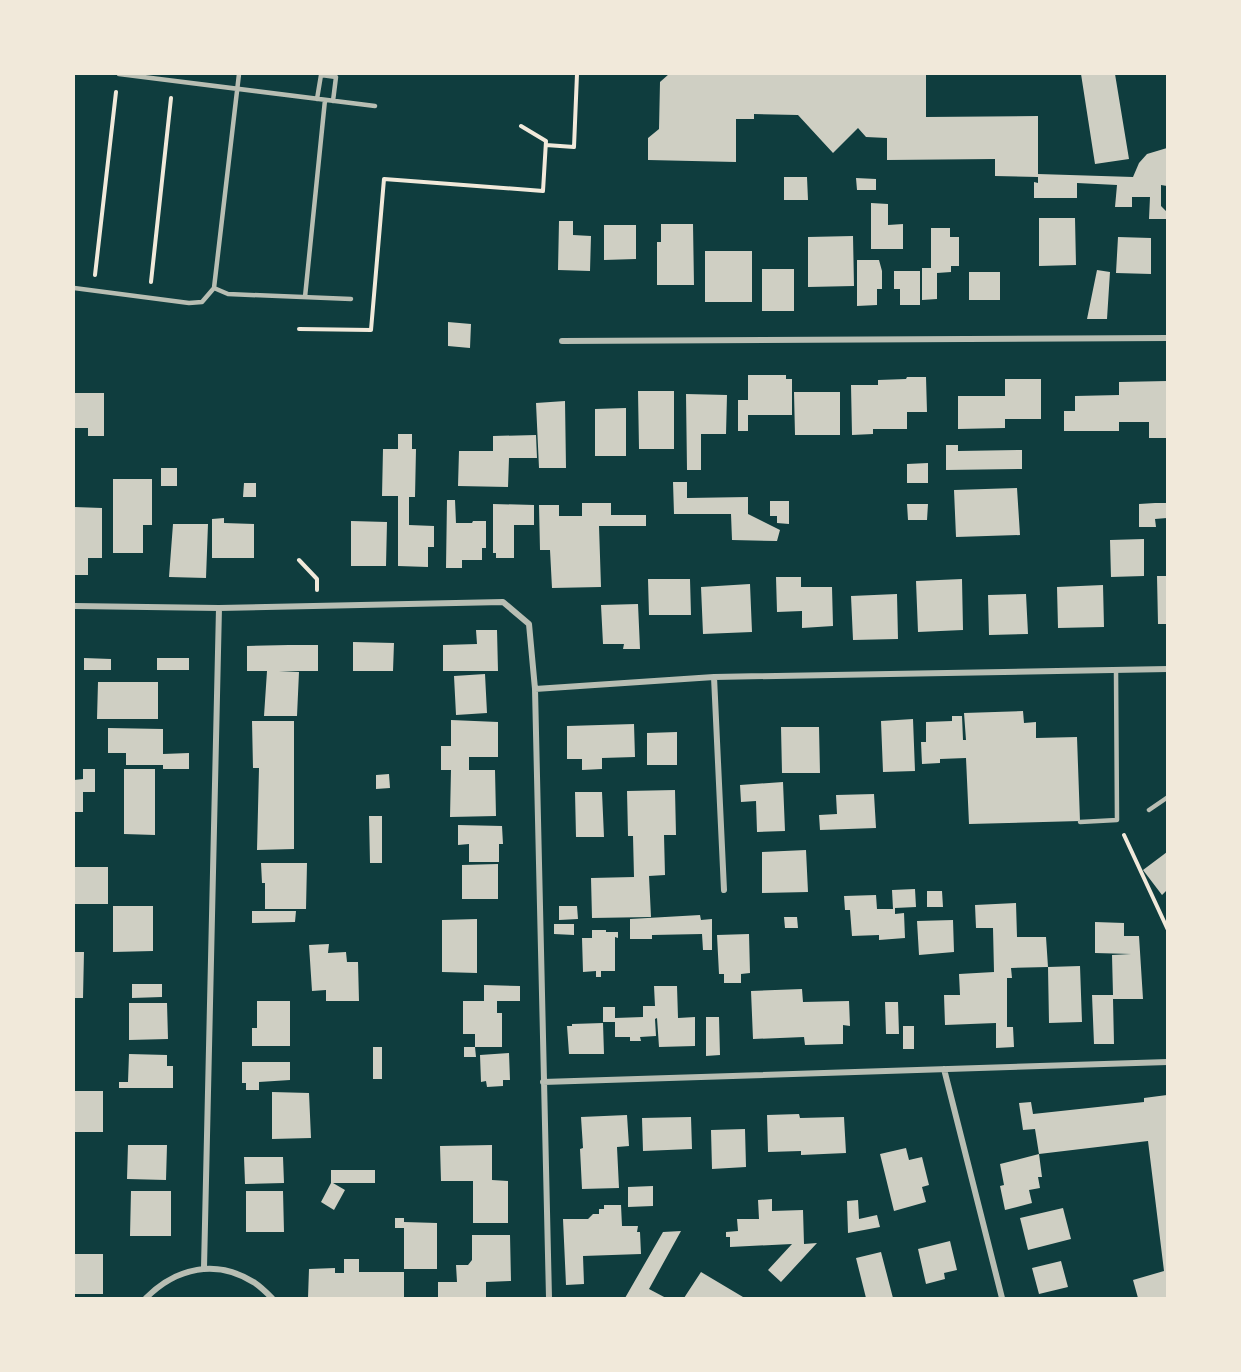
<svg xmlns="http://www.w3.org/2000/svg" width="1241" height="1372" viewBox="0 0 1241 1372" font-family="'Varela Round',sans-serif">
<rect width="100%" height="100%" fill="#0f3d3e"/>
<path fill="#cfcfc3" d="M669,74H926V117L1038,116V174L1133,177L1139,163L1147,154L1167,148V186L1161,185V206L1167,212V219H1149L1150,197H1132V207H1115L1117,185L1077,183V198H1034V182L1038,183V177L995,176V159L887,160V138L866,137L858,128L833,153L798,115L754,114V119H736V162L648,160V138L659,129L660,82Z
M1081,74H1115L1129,159L1095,164Z
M784,177H807L808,200H784Z
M856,178L876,179V190H857Z
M871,203L888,204V225L903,224V249H871Z
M1039,218H1075L1076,265L1039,266Z
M559,221H573V235L591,236L590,271L558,270Z
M661,224H693L694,285H657V242H661Z
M604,225H636V259L604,260Z
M931,228H950V237H959V266H951V272L937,273V299L922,300V268H931Z
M853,236L854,286L808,287V237Z
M1118,237L1151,238V274L1116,273Z
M705,251H752V302H705Z
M857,260H879L882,271V289H877V305L857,306Z
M762,269H794V311H762Z
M1097,270L1110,272L1107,319H1087Z
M894,271H920V305H900V289H894Z
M969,272H1000V300H969Z
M448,322L471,324L470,348L448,346Z
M748,375H786V379H792V415H748V431H738V400H748Z
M907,377H926L927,412H907V429H873V434L852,435L851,385H878V380L906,379Z
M1005,379H1041V419H1005V428L958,429V396H1005Z
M1167,381V438H1149V422H1119V431H1064V411H1075V396L1119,395V382Z
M638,391H674V449H639Z
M794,392H840V435H795Z
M74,393H104V436H88V428H74Z
M686,394L727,395L726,434H701V470H687Z
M565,401L566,468H539L536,403Z
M626,408V456H595V409Z
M398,434H412V449H416L415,497H409V525L434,526V547H428V567L398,566V496H382L383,449H398Z
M536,435L537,458H509L508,487L458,486L459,451H493V436Z
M946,445H958V451L1022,450V469L946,470Z
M928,463V483H907V464Z
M161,468H177V486H161Z
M113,479H152V525H143V553H113Z
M673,482H687V498L748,497V514L780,530L777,541L732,540L731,514H674Z
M244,483H256V497H243Z
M1017,488L1020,535L956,537L954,490Z
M447,500H455L456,523H472L473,521H486V548H482V560H462V568H446Z
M770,501H789V524L777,523V516H770Z
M582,503H611V515H646V526H599L601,587L552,588L550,550H540L539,505H559V516H582Z
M1155,503H1167V518L1155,519L1156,527H1139V504Z
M493,504L534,505V525H514V558H496V553H493Z
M907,504H928L927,520H908Z
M74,507L102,508V558H88V575H74Z
M224,518V523L254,524V558H212V519Z
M351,521L387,522L386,566H351Z
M173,524H208L206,578L169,577Z
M1144,539V576L1111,577L1110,540Z
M1157,576H1167V624H1158Z
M776,577H801V587H832L833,626L802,628V611L777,612Z
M648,579H690L691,615H649Z
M962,579L963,630L918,632L916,581Z
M750,584L752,632L703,634L701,587Z
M1103,585L1104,627L1058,628L1057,587Z
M897,594L898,639L853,640L851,596Z
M1026,594L1028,634L989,635L988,595Z
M638,604L640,649H623L624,644H603L601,605Z
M476,630H497L498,671H443V645L477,644Z
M353,642L394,643L393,671H353Z
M289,645H318V671H279L299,672L297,716H264L267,671H247V646Z
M84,658L111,659V670H84Z
M157,658H189V670H157Z
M485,674L487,713L456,715L454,676Z
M98,682H158V719H97Z
M1023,711L1024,723L1036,722V738L1077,737L1080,821L969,824L966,758L940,759V763L922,764L921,742H926V722L952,721V716H962L963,740H966L964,713Z
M913,719L915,771L883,772L881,721Z
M451,720L498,722V757H469V770H495L496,816L450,817L451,770H441V746H451Z
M252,721H294V849L257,850L259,768H253Z
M634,724L635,757L602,758V769L582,770V759H567V726Z
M781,727H819L820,773H782Z
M108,728L163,729V754L189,753V769H163V765H126V753H108Z
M677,732V765H647V733Z
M83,769H95V792H83V812H74V780L83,779Z
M124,769H155V835L124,834Z
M389,774L390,788L376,789V775Z
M783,782L785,831L757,832L756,801L741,802L740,785Z
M675,790L676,835H664L665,875L649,876L651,917L592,918L591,878L634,877L633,836H628L627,791Z
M575,792H602L604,837H576Z
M874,794L876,828L820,830L819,815L837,814L836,795Z
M369,816H382V863H370Z
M458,825L502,826L503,844H499V862H469V844L458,845Z
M806,850L808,892L762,893V852Z
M1167,852V890L1162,895L1143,870Z
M261,863H307L306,909H265V883H262Z
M498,864V899H462V865Z
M74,867H108V904H74Z
M915,889L916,907L895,908V914L904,913L905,938L879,940V935L852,936L850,910H845L844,896L876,895L877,909H893L892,890Z
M927,891H942L943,907H927Z
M1016,903L1017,937H1046L1048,967L1011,968L1012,978H1007V1027H1013L1014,1047L996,1048V1023L945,1025L944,995H960L959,974L994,972L993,928H976L975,905Z
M113,906H153V951L113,952Z
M559,906H577L578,919L559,920Z
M252,911H296L295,922L252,923Z
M700,915L701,920L712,919V950H703L702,934L652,935V939H630V919Z
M784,917H797L798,928H785Z
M477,919V973L442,972V920Z
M953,920L954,952L919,955L917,921Z
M1095,922L1124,923V936H1139L1143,999H1113L1114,1044H1094L1092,995H1113L1112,955L1131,954L1095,953Z
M554,924H574V935L554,934Z
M592,930H606V932H618V938L615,937V971H601V977H596V971L583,972L582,938H592Z
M749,934L750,973L741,974V983H724V974H719L717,935Z
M329,944L328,953L346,952L347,962H358L359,1001H326V990L312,991L309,945Z
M74,952H84L83,998H74Z
M1080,966L1082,1022L1049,1023L1048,967Z
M132,984H162V997L132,998Z
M484,985L520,986V1001H497V1013H502V1047H475L476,1057H464V1047H475V1034H463V1001H484Z
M654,986H677L678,1018L695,1017V1046L659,1047L657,1018L655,1019L656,1036L640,1037L641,1041H630V1037H615V1022H603V1007H615V1018L643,1017V1006H655Z
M802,989L803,1002L849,1001L850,1026L843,1025V1044L805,1045L804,1037L753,1039L751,991Z
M257,1001H290V1046H252V1028H257Z
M885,1002H898L899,1034H886Z
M129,1003H167L168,1039L129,1040Z
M706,1017H719L720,1055L706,1056Z
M603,1023L604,1054H569L567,1026H572V1024Z
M903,1026H914V1049H903Z
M373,1047H382V1079H373Z
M509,1053L510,1080H503V1086L487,1087L486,1081L481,1082L480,1055Z
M129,1054L167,1055V1066H173V1088H119V1082H128Z
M242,1062H290V1080L259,1082V1090H246V1083H242Z
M74,1091H103V1132H74Z
M272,1092L309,1093L311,1138L272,1139Z
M1167,1095V1298H1138L1133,1280L1164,1271L1148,1141L1039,1154L1035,1129L1023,1130L1019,1103L1031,1102L1033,1114L1144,1102V1098Z
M799,1114L800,1118L844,1117L846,1153L801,1155V1151L768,1152L767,1115Z
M627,1115L629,1146L617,1147L619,1188L582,1189L580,1149L583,1148L581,1117Z
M691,1117L692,1149L643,1151L642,1118Z
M745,1129L746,1167L712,1169L711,1130Z
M128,1145H167L166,1180L127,1179Z
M492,1145V1180L508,1181V1223H473V1181H441L440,1146Z
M906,1148L909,1160L922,1157L929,1185L922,1187L926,1202L894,1211L880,1154Z
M1039,1154L1042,1177H1038L1040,1188L1029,1190L1032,1203L1005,1210L1000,1186L1004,1185L1000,1164Z
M244,1157H283L284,1183L245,1184Z
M331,1170H375V1183H333L345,1190L334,1210L321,1202L331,1183Z
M653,1186V1206L628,1207V1187Z
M131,1191H171V1236H130Z
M246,1191H283L284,1232H246Z
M772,1199V1211L803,1210L804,1244L817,1243L781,1282L768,1270L792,1244L730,1247V1237H726V1232L738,1231L737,1219H759L758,1200Z
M858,1200L859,1219L877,1215L880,1227L848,1233L847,1201Z
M604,1205H621L622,1226H638L637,1232H640L641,1254L583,1256L584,1284L566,1285L563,1219H588L593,1214H599V1209H604Z
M1063,1208L1071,1239L1028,1250L1020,1218Z
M395,1218H404V1222L437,1223V1269H404V1228H395Z
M681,1231L649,1289L666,1298H625L663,1232Z
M472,1235H510L511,1281L486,1282V1298H438V1282H457L456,1265H468L472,1260Z
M950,1241L957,1270L944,1273L945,1279L926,1284L918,1249Z
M881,1252L893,1298H866L856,1258Z
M74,1254H103V1294H74Z
M344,1259H359V1272H404V1298H308L309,1269L335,1268V1273H344Z
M1061,1261L1068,1287L1039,1294L1032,1268Z
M701,1272L743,1297L684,1298Z"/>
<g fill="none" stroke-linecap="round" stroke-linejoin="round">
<path stroke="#f1e9da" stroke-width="4" d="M546,145L574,147L577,74
M95,275L116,92
M151,282L171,98
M299,329L371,330L384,179L543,191L546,141L521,126
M299,560L317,579V590
M1124,835L1168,930"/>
<path stroke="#b8beb3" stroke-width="4.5" d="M119,74L375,106
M317,99L321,75L336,77L333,101
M74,288L189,303L202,302L214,288L239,74
M214,288L228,294L351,299
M305,297L325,100
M1149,810L1168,797
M1080,822L1117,820L1116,670"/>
<path stroke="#b8beb3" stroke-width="6" d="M562,341L1168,338
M74,606L219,608L503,602L529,624L535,689L549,1298
M714,677L724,890
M535,689L714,677L1168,669
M944,1069L1002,1298
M543,1082L1168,1062
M204,1268L219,608
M146,1298C176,1268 216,1258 255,1283C261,1287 267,1293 272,1298"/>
</g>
<rect width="1241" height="1372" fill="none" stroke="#f1e9da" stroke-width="150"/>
</svg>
